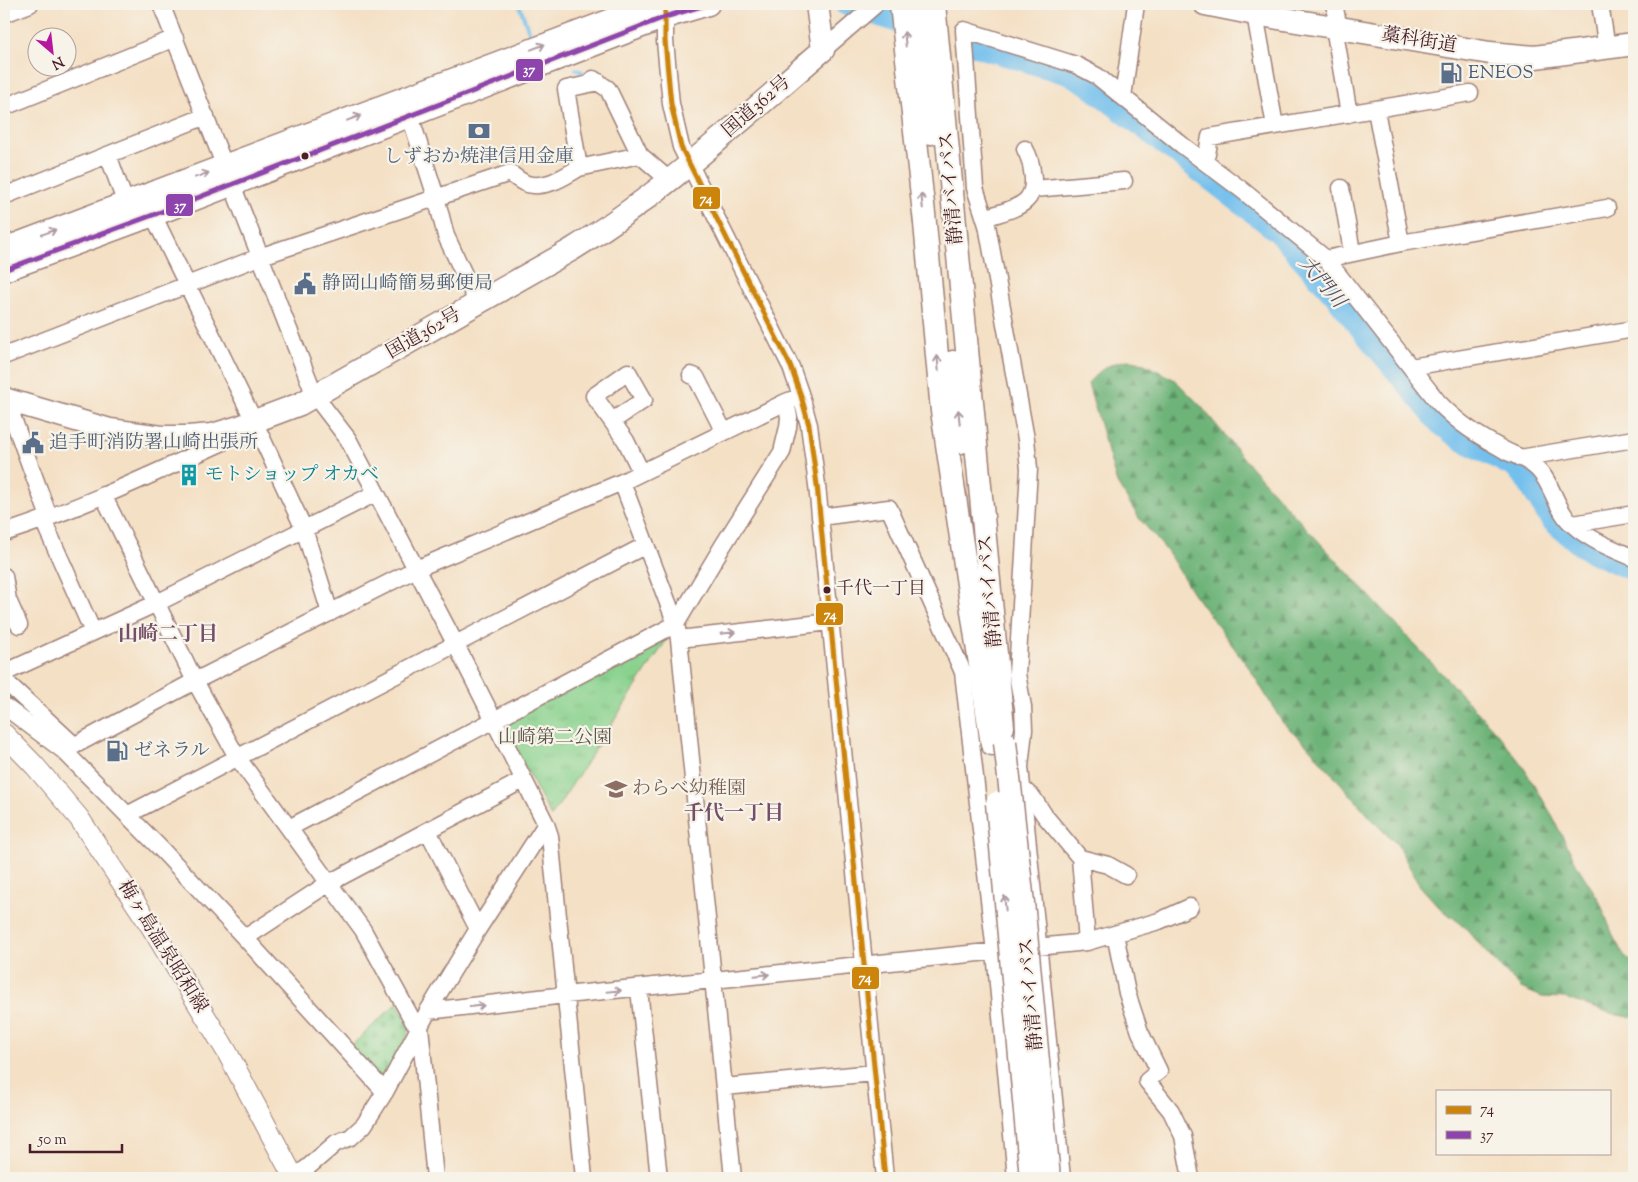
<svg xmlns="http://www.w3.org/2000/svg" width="1638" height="1182" viewBox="0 0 1638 1182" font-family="'Sorts Mill Goudy','Noto Serif JP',serif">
<defs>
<pattern id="forest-firs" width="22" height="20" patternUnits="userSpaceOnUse" patternTransform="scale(1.25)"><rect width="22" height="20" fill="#6eb479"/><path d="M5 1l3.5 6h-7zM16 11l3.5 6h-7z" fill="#5c9263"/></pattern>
<pattern id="cemetery-stones" width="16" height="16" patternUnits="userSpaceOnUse" patternTransform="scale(1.25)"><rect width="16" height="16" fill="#89d28e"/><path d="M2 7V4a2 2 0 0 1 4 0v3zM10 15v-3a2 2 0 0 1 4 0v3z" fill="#78b47b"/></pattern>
<pattern id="park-tufts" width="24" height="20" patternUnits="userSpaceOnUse" patternTransform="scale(1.25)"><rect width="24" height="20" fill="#89d28e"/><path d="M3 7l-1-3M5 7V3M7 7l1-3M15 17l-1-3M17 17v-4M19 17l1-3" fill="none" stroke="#78b47b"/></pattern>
</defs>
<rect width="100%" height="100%" fill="#f7f3e8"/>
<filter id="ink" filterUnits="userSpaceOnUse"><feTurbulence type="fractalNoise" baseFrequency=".02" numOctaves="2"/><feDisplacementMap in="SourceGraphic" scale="10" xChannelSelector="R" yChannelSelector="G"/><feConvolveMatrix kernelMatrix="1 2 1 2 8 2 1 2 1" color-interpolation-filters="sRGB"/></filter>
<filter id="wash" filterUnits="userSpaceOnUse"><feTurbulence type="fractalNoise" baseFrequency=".0096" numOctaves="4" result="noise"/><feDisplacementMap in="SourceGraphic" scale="20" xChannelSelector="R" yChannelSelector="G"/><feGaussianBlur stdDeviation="1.12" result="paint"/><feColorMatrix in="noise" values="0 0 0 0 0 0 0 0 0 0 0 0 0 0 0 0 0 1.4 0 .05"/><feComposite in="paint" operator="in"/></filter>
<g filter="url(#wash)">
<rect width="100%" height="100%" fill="#f4e0c5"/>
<path fill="url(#forest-firs)" stroke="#5c6a52" d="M1128,360L1144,364L1175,380L1200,405L1245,460L1295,516L1498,734L1522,765L1549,810L1578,867L1599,900L1615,940L1624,955L1634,964V1015L1631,1017L1617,1015L1564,998L1542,997L1521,988L1493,960L1464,926L1440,908L1420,886L1397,844L1378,826L1307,745L1282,722L1250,669L1193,593L1167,551L1139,518L1117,483L1088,383C1102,368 1108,364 1128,360Z"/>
<path fill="url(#cemetery-stones)" stroke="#6a785c" d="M397,1003L408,1023L409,1029L408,1034L387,1079L380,1081L349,1048Z"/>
<path fill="url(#park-tufts)" stroke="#6a785c" d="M669,636L551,817L502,722Z"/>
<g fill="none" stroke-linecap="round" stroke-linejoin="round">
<path stroke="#73c0ed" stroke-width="4" d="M519,4L529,32
M576,69L588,75"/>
<path stroke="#73c0ed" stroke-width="22" d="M845,4L898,22
M969,44L1071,75L1087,84L1277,231L1337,298L1361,329L1440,424L1460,439L1514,467L1524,476L1551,520L1578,543L1590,551L1634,571"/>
</g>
</g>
<g filter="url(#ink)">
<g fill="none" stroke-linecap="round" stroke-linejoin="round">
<g stroke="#9f8078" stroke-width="19">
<path id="minor" d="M161,4L315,396L348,439L456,645L546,824L550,836L584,1178
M665,4V41L671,104L681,147L791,367L801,396L809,425L817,485L885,1178
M1334,4L1339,28
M1600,4L1607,48
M4,14L30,4
M1255,14L1275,126
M1334,27L1349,114
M823,50L874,6
M593,79L608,89L640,155L669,180
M1123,97L1136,4
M4,107L175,38
M1376,110L1401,243
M410,116L436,197L446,236L478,304
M108,155L126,204
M1204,161L1207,154L1210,137L1470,93
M579,168L640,155
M1341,188L1352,252
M1034,189L1124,181
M4,196L206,116
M153,215L254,421L304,529L330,613
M985,218C1012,208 1039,207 1032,171C1031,163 1029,156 1025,149
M1326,259L1401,243L1607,208
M4,356L259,257L510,173C515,177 521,182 527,184C547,189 563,177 579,168L566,89L599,82
M1411,367L1634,329
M691,375L696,377L724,432
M4,394L49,517
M612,421L644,400L628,372L594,396L626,441L641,472
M1520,458L1634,439
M622,482L676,624L679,639L733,1178
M103,495L195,681L237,757L363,930L413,1021L420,1027L435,1178
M820,517L889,508L963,672L995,952L1016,1178
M43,520L93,632
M1573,524L1634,514
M4,533C79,509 150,475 221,443L233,435
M4,576L8,600L19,625
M679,639L830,622
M4,673L157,603L376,493
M4,680L74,745
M4,706L64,751L161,849L245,938L385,1092
M64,751L195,681L416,569L622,482L786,402L801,396
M1023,789L1033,798L1045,816L1080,858L1108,865L1126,875
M127,815L646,545
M289,828L676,624L722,547L782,452L788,427L789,417L786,402
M428,831L478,929
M1080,858L1087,942
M1115,934L1127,993L1140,1032L1159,1071L1147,1081L1171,1111L1183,1136L1191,1178
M245,938L329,883L523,780
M639,989L659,1178
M428,1011L565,995L1087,942L1159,921L1190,907
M724,1087L874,1073
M293,1178L307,1168L336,1143L351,1137L364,1125L385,1092L428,1011L478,929L546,824
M1062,1178L1020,767L1024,730L1023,707L1017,674L1029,469L1026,439L987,225L975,188L964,30L1076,65L1097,76L1182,145L1242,190L1326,259L1438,402C1460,425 1479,436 1506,451C1514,455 1523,458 1530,463C1551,476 1553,503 1568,520C1586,539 1611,548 1634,558"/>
</g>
<g stroke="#9f8078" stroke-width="22">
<path id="major" d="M4,734L35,766L79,818L152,928L227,1052L294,1178"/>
</g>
<g stroke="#9f8078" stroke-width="25">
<path id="highway" d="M901,4L925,223L942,411L992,744
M917,4L931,133
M934,4L1003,727
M1205,4L1255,14L1490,53L1535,57L1634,44
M4,249L654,4
M4,270L153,215L665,17L708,4
M953,362L961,442
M4,399L110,430L162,437H188L212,435L239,427L300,404L571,250C662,194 741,120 823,50L817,4"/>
</g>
<use href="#minor" stroke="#fff" stroke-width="16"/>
<use href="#major" stroke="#fff" stroke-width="20"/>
<use href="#highway" stroke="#fff" stroke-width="22"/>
<g stroke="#9f8078" stroke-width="25" stroke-linecap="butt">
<path id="highway-bridge" d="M1005,742L1024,912L1049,1178
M997,803L1031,1178"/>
</g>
<use href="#highway-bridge" stroke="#fff" stroke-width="22"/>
<g stroke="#f7f3e8" stroke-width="9">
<path id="bus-1" d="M665,4V41L671,104L681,147L791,367L801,396L809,425L817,485L885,1178"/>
</g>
<g stroke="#f7f3e8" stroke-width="9">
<path id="bus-2" d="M4,270L153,215L665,17L705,5"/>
</g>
<use href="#bus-1" stroke="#cc840b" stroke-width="5"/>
<use href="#bus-2" stroke="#8e44ad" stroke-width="5"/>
</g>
<defs><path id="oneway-shaft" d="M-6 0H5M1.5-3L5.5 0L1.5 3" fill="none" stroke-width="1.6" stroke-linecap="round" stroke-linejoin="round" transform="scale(1.25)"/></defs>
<g stroke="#ae9aa0">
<use href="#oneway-shaft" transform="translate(905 39) rotate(-96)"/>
<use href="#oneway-shaft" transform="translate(538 47) rotate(-21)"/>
<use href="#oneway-shaft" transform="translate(354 118) rotate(-21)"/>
<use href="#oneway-shaft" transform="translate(202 175) rotate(-20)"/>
<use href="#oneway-shaft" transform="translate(922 201) rotate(-96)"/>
<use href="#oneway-shaft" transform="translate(49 232) rotate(-20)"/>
<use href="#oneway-shaft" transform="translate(938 363) rotate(-95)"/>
<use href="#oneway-shaft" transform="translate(959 417) rotate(-96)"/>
<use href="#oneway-shaft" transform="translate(728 633) rotate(-6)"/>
<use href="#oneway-shaft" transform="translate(1005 903) rotate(-95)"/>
<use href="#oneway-shaft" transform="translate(762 975) rotate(-6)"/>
<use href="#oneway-shaft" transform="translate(614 991) rotate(-5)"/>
<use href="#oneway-shaft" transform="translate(477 1006) rotate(-7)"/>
</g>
</g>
<defs>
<g id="fuel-bare" transform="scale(1.725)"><path d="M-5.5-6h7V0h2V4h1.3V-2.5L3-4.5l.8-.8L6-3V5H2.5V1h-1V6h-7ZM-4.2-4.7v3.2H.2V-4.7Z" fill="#5c6f8a" stroke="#f7f3e8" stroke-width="2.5" paint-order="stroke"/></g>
<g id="bank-bare" transform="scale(1.725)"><path d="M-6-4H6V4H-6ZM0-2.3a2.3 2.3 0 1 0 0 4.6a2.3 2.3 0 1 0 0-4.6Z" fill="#5c6f8a" stroke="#f7f3e8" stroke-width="2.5" paint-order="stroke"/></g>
<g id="civic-bare" transform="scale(1.725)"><path d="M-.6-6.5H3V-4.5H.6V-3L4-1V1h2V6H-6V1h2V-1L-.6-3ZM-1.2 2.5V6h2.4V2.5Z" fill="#5c6f8a" stroke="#f7f3e8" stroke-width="2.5" paint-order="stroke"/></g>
<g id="building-bare" transform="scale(1.725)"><path d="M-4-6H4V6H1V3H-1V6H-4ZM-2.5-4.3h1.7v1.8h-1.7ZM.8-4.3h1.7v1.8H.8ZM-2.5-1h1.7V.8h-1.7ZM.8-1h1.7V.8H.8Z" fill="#0f9aa8" stroke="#f7f3e8" stroke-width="2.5" paint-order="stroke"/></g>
<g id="school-bare" transform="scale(1.725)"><path d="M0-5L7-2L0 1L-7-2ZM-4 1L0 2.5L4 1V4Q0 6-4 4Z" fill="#8d6e63" stroke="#f7f3e8" stroke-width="2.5" paint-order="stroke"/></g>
</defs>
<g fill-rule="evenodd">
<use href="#fuel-bare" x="1451" y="73"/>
<use href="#bank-bare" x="479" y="131"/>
<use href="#civic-bare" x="305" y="284"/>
<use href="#civic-bare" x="33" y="443"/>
<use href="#building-bare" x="189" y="475"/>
<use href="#fuel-bare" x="117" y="751"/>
<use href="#school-bare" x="616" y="789"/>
</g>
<g fill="#4a1f2b" stroke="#f7f3e8" stroke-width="2">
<circle cx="305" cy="156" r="4.5"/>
<circle cx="827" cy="590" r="4.5"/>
</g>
<g text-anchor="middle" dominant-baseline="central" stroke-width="4.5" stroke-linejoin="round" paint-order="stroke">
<g font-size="18" fill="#4a1f2b" stroke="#f7f3e8" text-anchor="start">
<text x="836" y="590">千代一丁目</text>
</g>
<g font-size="19" fill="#4a1f2b" stroke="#f7f3e8">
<text transform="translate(1419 41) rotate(9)">藁科街道</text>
<text transform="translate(757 107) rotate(-41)">国道362号</text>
<text transform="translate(952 188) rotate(-95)">静清バイパス</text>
<text transform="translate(424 334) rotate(-30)">国道362号</text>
<text transform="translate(991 591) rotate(-95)">静清バイパス</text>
<text transform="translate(162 947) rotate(58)">梅ヶ島温泉昭和線</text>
<text transform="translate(1032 994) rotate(-95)">静清バイパス</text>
</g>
<g font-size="19" fill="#4e5e75" stroke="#f7f3e8" text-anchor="start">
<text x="1468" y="73">ENEOS</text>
<text x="479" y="157" text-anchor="middle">しずおか焼津信用金庫</text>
<text x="322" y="284">静岡山崎簡易郵便局</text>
<text x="49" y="443">追手町消防署山崎出張所</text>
<text x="134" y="751">ゼネラル</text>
</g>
<g font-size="19" fill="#0d838f" stroke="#f7f3e8" text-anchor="start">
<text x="205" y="475">モトショップ オカベ</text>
</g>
<g font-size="19" fill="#5d5549" stroke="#f7f3e8">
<text x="555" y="738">山崎第二公園</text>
</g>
<g font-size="19" fill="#785e54" stroke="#f7f3e8" text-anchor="start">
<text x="632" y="789">わらべ幼稚園</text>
</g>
<g font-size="20" font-style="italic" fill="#564f65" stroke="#f7f3e8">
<text transform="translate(1321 283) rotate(50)">大門川</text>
</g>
<g font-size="20" font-weight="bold" fill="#754f68" stroke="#f7f3e8">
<text x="168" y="635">山崎二丁目</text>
<text x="734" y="814">千代一丁目</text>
</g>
</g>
<g stroke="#f7f3e8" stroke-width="2">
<rect x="515" y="58" width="29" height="24" rx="5" fill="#8e44ad"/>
<rect x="692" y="186" width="29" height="24" rx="5" fill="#cc840b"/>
<rect x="165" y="193" width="29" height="24" rx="5" fill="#8e44ad"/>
<rect x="815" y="602" width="29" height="24" rx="5" fill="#cc840b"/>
<rect x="851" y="966" width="29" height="24" rx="5" fill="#cc840b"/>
</g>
<g font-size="14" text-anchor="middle" font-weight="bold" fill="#fff">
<text x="529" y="74">37</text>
<text x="706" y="203">74</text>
<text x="180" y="210">37</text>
<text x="830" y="619">74</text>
<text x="865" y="982">74</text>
</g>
<rect width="1638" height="1182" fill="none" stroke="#f7f3e8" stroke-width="20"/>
<rect x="1436" y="1090" width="175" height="65" fill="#f7f3e8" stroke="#b29e9c"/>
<rect x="1446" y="1106" width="25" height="8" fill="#cc840b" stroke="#b29e9c"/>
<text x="1480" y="1114" font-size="15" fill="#4a1f2b">74</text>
<rect x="1446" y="1131" width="25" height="8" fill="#8e44ad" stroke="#b29e9c"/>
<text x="1480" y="1140" font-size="15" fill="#4a1f2b">37</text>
<g transform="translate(52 52) rotate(152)"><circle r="24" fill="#f7f3e8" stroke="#b29e9c"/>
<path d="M0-4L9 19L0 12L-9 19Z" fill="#b5179e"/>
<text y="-8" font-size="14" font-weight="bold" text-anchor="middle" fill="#4a1f2b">N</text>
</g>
<path d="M30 1144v8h92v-8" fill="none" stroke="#4a1f2b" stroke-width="2.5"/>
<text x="38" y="1144" font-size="15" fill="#4a1f2b" stroke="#f7f3e8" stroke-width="4" paint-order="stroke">50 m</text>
</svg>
